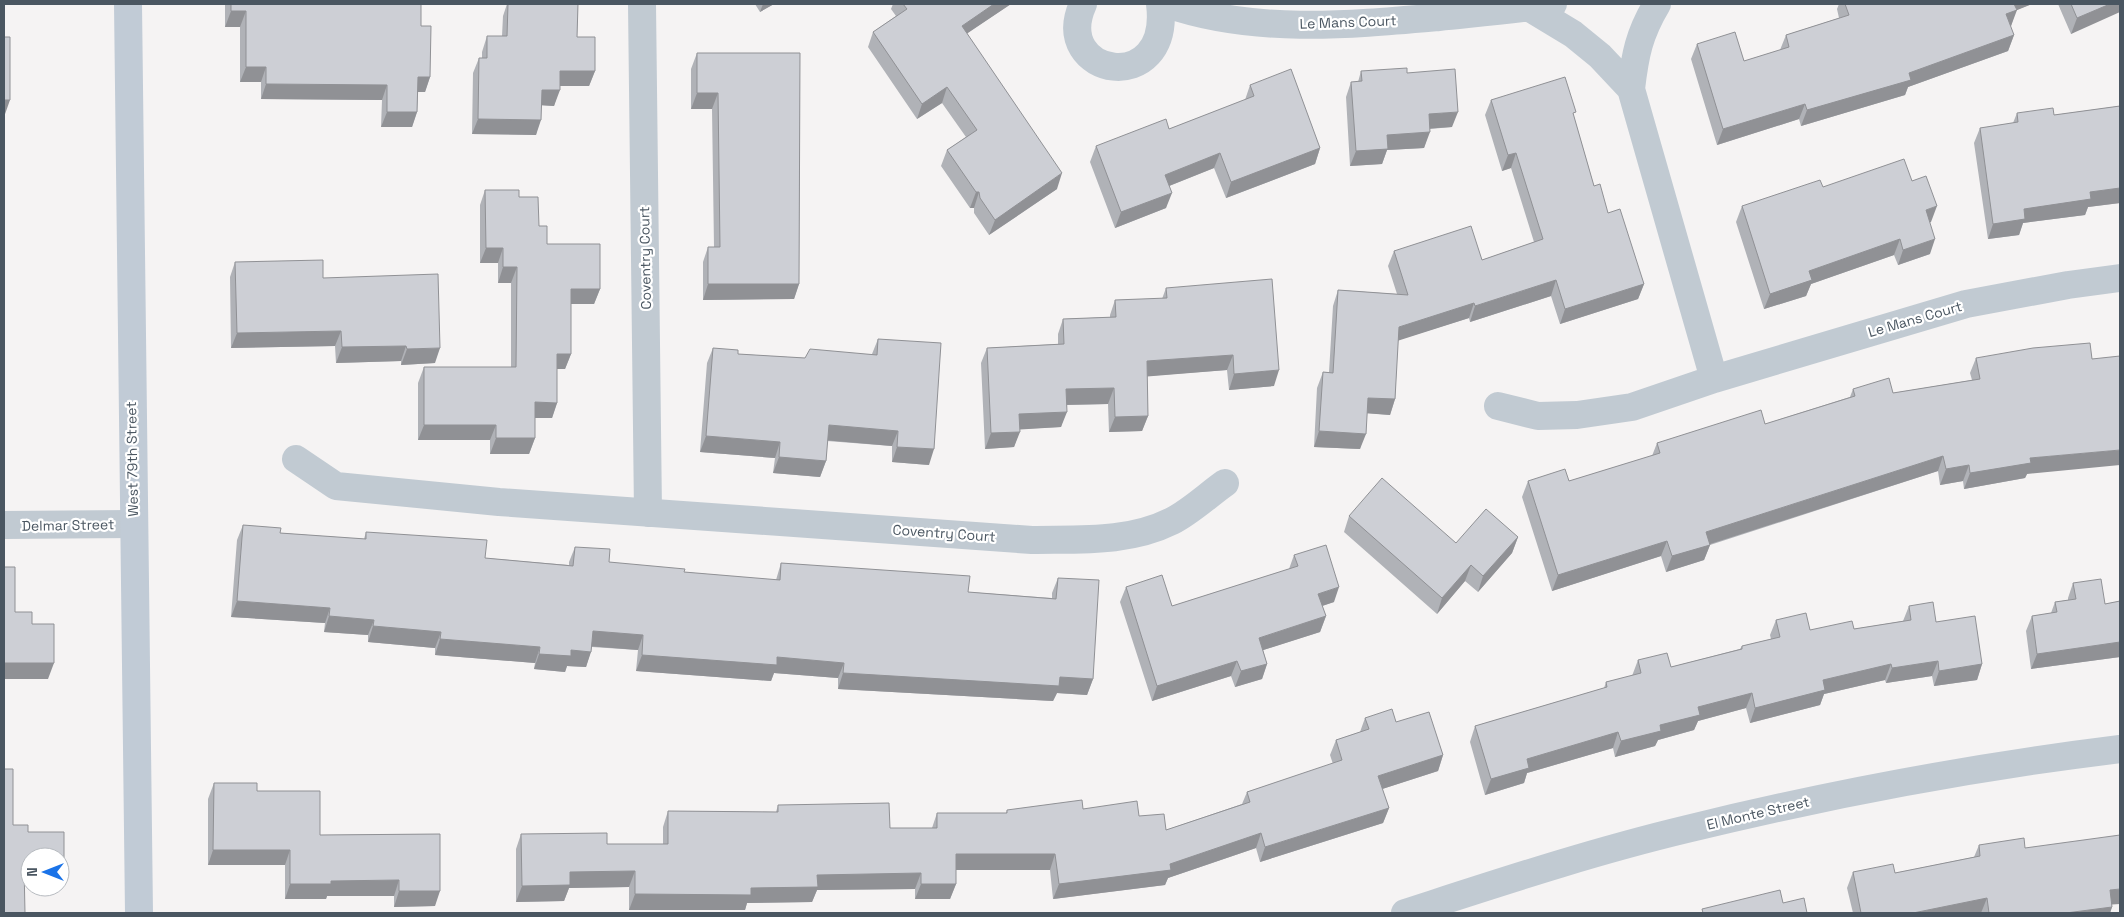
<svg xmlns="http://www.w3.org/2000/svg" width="2124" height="917" viewBox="0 0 2124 917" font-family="'Space Grotesk',sans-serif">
<rect width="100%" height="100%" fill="#f5f3f3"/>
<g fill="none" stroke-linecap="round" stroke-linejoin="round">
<path stroke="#c1cad2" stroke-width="28" d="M642,4L648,513
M1083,4C1050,77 1172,98 1160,4
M1167,4C1254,34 1349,25 1439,17C1477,13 1515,10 1553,4
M1657,4C1639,34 1635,55 1631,89L1714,379
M1530,8L1573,34L1600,56L1631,89
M1498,406L1538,416L1577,415L1632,407L1714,379L1966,304L2068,285L2120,278
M296,459L336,486L499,502L1032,540C1079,539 1128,543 1172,521C1190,512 1208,495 1225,483
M4,525L132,524
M1405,913C1498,883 1591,852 1687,829C1830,794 1974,767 2120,749"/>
<path stroke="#c1cbd6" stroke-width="28" d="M128,4L139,913"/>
</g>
<path fill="#b0b2b7" d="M225,4H421V26L430,77L425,92H418L417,112L412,127H381L382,100L261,99V82H240V27H225Z
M507,4H578L577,37L595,71L589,86H560L554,106L542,105L536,135L472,134L473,73L479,58H482V52L487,36H502L503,16Z
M755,4H774L760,12Z
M893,4H1011L967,33L1057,189L989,235L974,213V208H970L941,166L947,150L966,137L942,103L917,119L868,47L873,32L896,16L891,9Z
M1839,4H2032L2016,10L2011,26H2010L2014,35L2008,51L1908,87L1905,95L1801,126L1799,119L1717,145L1691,59L1697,44L1744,61L1780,50L1786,35L1839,18L1837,9Z
M2058,4H2120L2071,34Z
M697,53H800L799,284L794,299L703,300V262L708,247H714L712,109H691V69Z
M1361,71L1407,73L1452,127L1430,129L1424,148L1387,150L1382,164L1350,166L1346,97L1351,82H1358Z
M1250,85L1320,148L1315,164L1226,198L1214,168L1169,186L1166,208L1115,228L1090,162L1096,146L1169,129L1245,100Z
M1491,100L1574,117L1594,186L1644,284L1638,299L1560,324L1551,296L1470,322L1469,318L1398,340L1395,399L1390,415L1367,413L1360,449L1314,447L1317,388L1323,372H1329L1333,306L1338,290L1397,294L1388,266L1394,251L1482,260L1534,242L1511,168L1502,171L1485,115Z
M2120,106V203L2088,207L2085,215L2023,223L2019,235L1988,239L1974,143L1980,128L2013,123L2017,113L2054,115Z
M1912,181L1931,222H1930V254L1898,265L1894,255L1811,284L1806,296L1764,309L1736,222L1742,206L1823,187Z
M485,190L519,197L539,226L547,244L600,289L594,304H571V354L565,369H557V403L552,418H535V438L529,454H490V440H418V383L424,367H511V283H498V263H480V205Z
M235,262L323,278L435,363L401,365V361L336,363L335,346L231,348L230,277Z
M1166,288L1274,386L1229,390L1227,370L1147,376L1148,416L1142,431L1109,432L1108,404L1067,405L1061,427L1020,429L1014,447L985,449L981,363L987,348L1058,344V334L1063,319L1110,317V315L1115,300L1162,299Z
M878,339L929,465L892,462V446L827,441L826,461L820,477L773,473L775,458L700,452L707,363L713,348L738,354L805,358L872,354Z
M1976,358L2027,474L2025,478L1964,489L1963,481L1940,485L1938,471L1710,545L1704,560L1666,572L1661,556L1552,591L1522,497L1528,481H1569L1652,456L1657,443L1765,424L1850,397L1853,389L1893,393L1972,380L1970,373Z
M1349,516L1456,543L1518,537L1512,553L1478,592L1465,581L1437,614L1344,532Z
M243,525L280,533L364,539L366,532L485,558L569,565V562L575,547L609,562L684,572L776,580L781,563L968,592L1052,598V593L1058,578L1093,679L1087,695L1057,693L1053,701L838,689V678L774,673L771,681L636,671L638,650L592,647L586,667L567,666L565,672L534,669L535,663L435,655V648L368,642V635L324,632L325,623L231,617L237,540Z
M1294,555L1334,602L1322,606L1326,616L1320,632L1263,650L1267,664L1262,679L1235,687L1231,676L1152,701L1120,602L1126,587L1172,606L1289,569Z
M2073,583L2105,604L2120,601V657L2031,669L2026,631L2032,616L2051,613L2055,602L2068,600V598Z
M1909,606L1936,622L1982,664L1977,680L1934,686L1932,676L1886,683L1885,680L1824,694L1820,705L1750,723L1746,708L1698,721L1694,730L1658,740L1655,746L1615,757L1613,748L1527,773L1524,783L1485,795L1470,742L1475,726L1604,688L1606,682L1632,676L1638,660L1671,667L1740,649L1742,646L1771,639L1770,635L1776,620L1810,630L1854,629L1903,621Z
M1365,718L1396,722L1443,755L1438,771L1382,789L1389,808L1383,823L1260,862L1256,848L1168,878L1165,885L1053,899L1050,870H956V884L950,899H915V889L817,890L812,902L747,903L745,910H629V887L569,888L564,901L516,902V849L521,834L607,844H663V827L668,811L776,812L778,805L890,828H932L937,813H1006L1007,810L1083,809L1139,816L1166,830L1242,804L1247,792L1333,764L1330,755L1336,740L1360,732Z
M214,783L257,791L320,835L440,834L435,906L394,907V896H327L326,899H285V865H208V799Z
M1979,845L2025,848L2112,905V907L2110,913H1853L1847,888L1853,872L1895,873L1974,857Z"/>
<path fill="#909195" d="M763,4H774L760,12Z
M994,4H1011L956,41L962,26Z
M2010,4H2032L2010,13L2017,10L2011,26L2000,29Z
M2110,4H2120V12L2071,34L2077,18Z
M231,11H246L240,27H225Z
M2014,35L2008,51L1908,87L1905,95L1801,126L1807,110Z
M246,67H266L261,82H240Z
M560,71H595L589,86H554Z
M418,77H430L425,92H412Z
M266,84L387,85L382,100L261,99Z
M947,87L942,103L917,119L922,104Z
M542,90H560L554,106L536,105Z
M697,93H718L712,109H691Z
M4,100H10L4,117Z
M1805,104L1799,119L1717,145L1723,129Z
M387,112H417L412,127H381Z
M1458,112L1452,127L1423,129L1429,114Z
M478,119L541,120L536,135L472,134Z
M1430,132L1424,148L1387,150L1382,164L1350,166L1356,151L1387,135Z
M1320,148L1315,164L1226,198L1231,182Z
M1220,153L1214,168L1159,190L1165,175Z
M1516,153L1511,168L1502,171L1508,155Z
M1062,173L1057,189L989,235L995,220Z
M2120,188V203L2088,207L2085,215L2023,223L2019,235L1988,239L1993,224L2024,209L2090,192Z
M976,192H979L974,208H970Z
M1172,193L1166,208L1115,228L1121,212Z
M1937,206L1931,222L1920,226L1926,210Z
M1900,239L1894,255L1811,284L1806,296L1764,309L1770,294L1809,271Z
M1935,239L1930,254L1898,265L1903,250Z
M486,248H503L498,263H480Z
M503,267H517L511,283H498Z
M1556,280L1551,296L1470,322L1475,306Z
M708,284H799L794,299L703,300Z
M1644,284L1638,299L1560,324L1565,309Z
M571,289H600L594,304H565Z
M1474,303L1469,318L1394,342L1399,327Z
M341,331L335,346L231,348L237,333Z
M406,346L401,361L336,363L342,347Z
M440,348L435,363L401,365L407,349Z
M557,354H571L565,369H552Z
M1233,355L1227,370L1141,377L1147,361Z
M1279,370L1274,386L1229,390L1234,374Z
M1114,388L1108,404L1060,405L1066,389Z
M1368,398L1395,399L1390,415L1363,413Z
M535,402L557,403L552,418H529Z
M1067,412L1061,427L1013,430L1019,414Z
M1148,416L1142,431L1109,432L1115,417Z
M424,425H496L490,440H418Z
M829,425L898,431L892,446L823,440Z
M1319,431L1366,434L1360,449L1314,447Z
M1020,432L1014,447L985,449L991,433Z
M706,436L780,442L775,458L700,452Z
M496,438H535L529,454H490Z
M897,447L934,449L929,465L892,462Z
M2120,450V465L2027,474L2025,478L1964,489L1970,473L2030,458Z
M1943,456L1938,471L1707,545H1710L1704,560L1666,572L1672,556L1706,532Z
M779,457L826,461L820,477L773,473Z
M1969,465L1963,481L1940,485L1946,469Z
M1518,537L1512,553L1478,592L1483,576Z
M1667,541L1661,556L1552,591L1558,575Z
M1471,565L1465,581L1437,614L1442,598Z
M1339,587L1334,602L1313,609L1318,594Z
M237,601L330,608L325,623L231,617Z
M329,616L374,620L368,635L324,632Z
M1326,616L1320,632L1254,653L1259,638Z
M373,626L441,632L435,648L368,642Z
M593,631L643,635L638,650L587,646Z
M440,639L540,647L535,663L435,655Z
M2120,642V657L2031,669L2037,654Z
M571,650L591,652L586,667L567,666L565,672L534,669L539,654Z
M642,655L777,657L844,663L838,678L774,673L771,681L636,671Z
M1237,661L1231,676L1152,701L1157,686Z
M1938,661L1932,676L1886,683L1892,668Z
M4,663H54L48,679H4Z
M1267,664L1262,679L1235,687L1241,671Z
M1891,664L1885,680L1824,694L1820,705L1750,723L1755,708L1823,680Z
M1982,664L1977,680L1934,686L1939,671Z
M843,673L1060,677L1093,679L1087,695L1057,693L1053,701L838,689Z
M1752,693L1746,708L1698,721L1694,730L1658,740L1655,746L1615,757L1621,741L1660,725L1698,707Z
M1618,732L1613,748L1527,773L1524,783L1485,795L1491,779L1527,759Z
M1443,755L1438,771L1373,792L1378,776Z
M1389,808L1383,823L1260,862L1265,847Z
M1261,833L1256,848L1168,878L1165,885L1053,899L1059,884L1170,864Z
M213,850H290L285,865H208Z
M956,854H1055L1050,870H950Z
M24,866H30V882H18Z
M60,866H64L60,877Z
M635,871L629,887L569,888L564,901L516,902L522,886L570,872Z
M921,873L915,889L817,890L812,902L747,903L745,910H629L635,894L751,888L817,875Z
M399,880L394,896H327L326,899H285L290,884L331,881Z
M921,884H956L950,899H915Z
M2120,889V904L2104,905L2110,890Z
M399,891H440L435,906L394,907Z
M1987,898L1981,913H1913Z
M2112,907L2110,913H2066Z"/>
<path fill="#cdcfd5" stroke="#909195" d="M231,4H421V26H431L430,77H418L417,112H387V85L266,84V67H246V11H231Z
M508,4H578L577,37H595V71H560V90H542L541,120L478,119L479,58H487V36H507Z
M903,4H994L962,26L1062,173L995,220L980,198L979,192H976L947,150L977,130L947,87L922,104L873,32L907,9Z
M1845,4H2014L2017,10L2006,14L2014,35L1909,73L1911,80L1807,110L1805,104L1723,129L1697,44L1735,32L1744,61L1789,47L1786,35L1849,15Z
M2071,4H2110L2077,18Z
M4,37H10V100H4Z
M697,53H800L799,284H708V247H720L718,93H697Z
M1407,68V73L1455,69L1458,112L1429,114L1430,132L1387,135L1388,149L1356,151L1351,82L1362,81L1361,71Z
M1291,69L1320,148L1231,182L1220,153L1165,175L1172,193L1121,212L1096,146L1166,119L1169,129L1254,96L1250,85Z
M1565,77L1576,112L1573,113L1594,186L1600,184L1608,213L1620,209L1644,284L1565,309L1556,280L1475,306L1474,303L1399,327L1395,399L1368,398L1366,434L1319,431L1323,372L1333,373L1338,290L1408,295L1394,251L1471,226L1482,260L1543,239L1516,153L1508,155L1491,100Z
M2120,106V188L2090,192L2091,199L2024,209L2025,219L1993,224L1980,128L2018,122L2017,113L2053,108L2054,115Z
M1904,159L1912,181L1926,176L1937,206L1926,210L1935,239L1903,250L1900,239L1809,271L1812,280L1770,294L1742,206L1820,180L1823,187Z
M485,190H519V197H538L539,226H547V244H600V289H571V354H557V403L535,402V438H496V425H424V367H516L517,267H503V248H486Z
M323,260V278L438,274L440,348L407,349L406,346L342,347L341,331L237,333L235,262Z
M1272,279L1279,370L1234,374L1233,355L1147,361L1148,416L1115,417L1114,388L1066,389L1067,412L1019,414L1020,432L991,433L987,348L1064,344L1063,319L1116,317L1115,300L1167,298L1166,288Z
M878,339L941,343L934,449L897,447L898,431L829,425L826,461L779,457L780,442L706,436L713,348L738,350V354L805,358L810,349L877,355Z
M2090,343L2092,359L2120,356V450L2030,458L2031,463L1970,473L1969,465L1946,469L1943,456L1706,532L1710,545L1672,556L1667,541L1558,575L1528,481L1565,469L1569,481L1660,453L1657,443L1761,410L1765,424L1855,396L1853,389L1889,378L1893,393L1980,379L1976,358L2033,348Z
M1382,478L1456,543L1486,509L1518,537L1483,576L1471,565L1442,598L1349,516Z
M243,525L281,528L280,533L366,539V532L487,540L485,558L573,566L575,547L610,549L609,562L685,569L684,572L780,580L781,563L970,576L968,592L1056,599L1058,578L1099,580L1093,679L1060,677L1059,686L843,673L844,663L777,657V665L642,655L643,635L593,631L591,652L571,650V656L539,654L540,647L440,639L441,632L373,626L374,620L329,616L330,608L237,601Z
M1326,545L1339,587L1318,594L1326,616L1259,638L1267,664L1241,671L1237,661L1157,686L1126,587L1162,575L1172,606L1298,566L1294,555Z
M4,567H15V612H32V624H54V663H4Z
M2101,579L2105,604L2120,601V642L2037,654L2032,616L2057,612L2055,602L2076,599L2073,583Z
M1933,602L1936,622L1975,616L1982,664L1939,671L1938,661L1892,668L1891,664L1823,680L1825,690L1755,708L1752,693L1698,707L1700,715L1660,725L1661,731L1621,741L1618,732L1527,759L1529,768L1491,779L1475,726L1607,687L1606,682L1641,673L1638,660L1667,653L1671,667L1742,649V646L1780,637L1776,620L1806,613L1810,630L1852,621L1854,629L1911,620L1909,606Z
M1392,709L1396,722L1429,712L1443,755L1378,776L1389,808L1265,847L1261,833L1170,864L1171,870L1059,884L1055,854H956V884H921V873L817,875L818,887L751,888V895L635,894V871L570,872V885L522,886L521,834L607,833V844H668V811L778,812V805L889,803L890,828H937V813H1007V810L1082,800L1083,809L1137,801L1139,816L1164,814L1166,830L1250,802L1247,792L1342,760L1336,740L1369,729L1365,718Z
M4,769H13V825H28V832H64V866H60V857H30V866H24L25,913H4Z
M214,783H257V791H320V835L440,834V891H399V880L331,881V884H290V850H213Z
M2120,835V889L2110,890L2112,907L2066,913H1989L1987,898L1913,913H1861L1853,872L1893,864L1895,873L1980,856L1979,845L2024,838L2025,848Z
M1780,890L1783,903L1804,898L1807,913H1703L1702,909Z"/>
<g text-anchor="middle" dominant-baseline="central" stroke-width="4.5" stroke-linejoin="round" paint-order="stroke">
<g font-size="14" fill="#4a5661" stroke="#fff">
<text transform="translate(1348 22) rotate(-2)">Le Mans Court</text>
<text transform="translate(645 258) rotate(-91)">Coventry Court</text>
<text transform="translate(1915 319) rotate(-16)">Le Mans Court</text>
<text transform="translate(132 459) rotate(-91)">West 79th Street</text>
<text transform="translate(68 525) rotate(-1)">Delmar Street</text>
<text transform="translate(944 533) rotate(4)">Coventry Court</text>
<text transform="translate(1758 813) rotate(-13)">El Monte Street</text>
</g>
</g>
<rect width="2124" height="917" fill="none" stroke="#4a5661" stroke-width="10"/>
<g transform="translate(45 872) rotate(270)"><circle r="24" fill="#ffffff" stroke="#b7bbc0"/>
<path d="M0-4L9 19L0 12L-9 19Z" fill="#1a73e8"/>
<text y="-8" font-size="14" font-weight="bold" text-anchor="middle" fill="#4a5661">N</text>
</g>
</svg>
